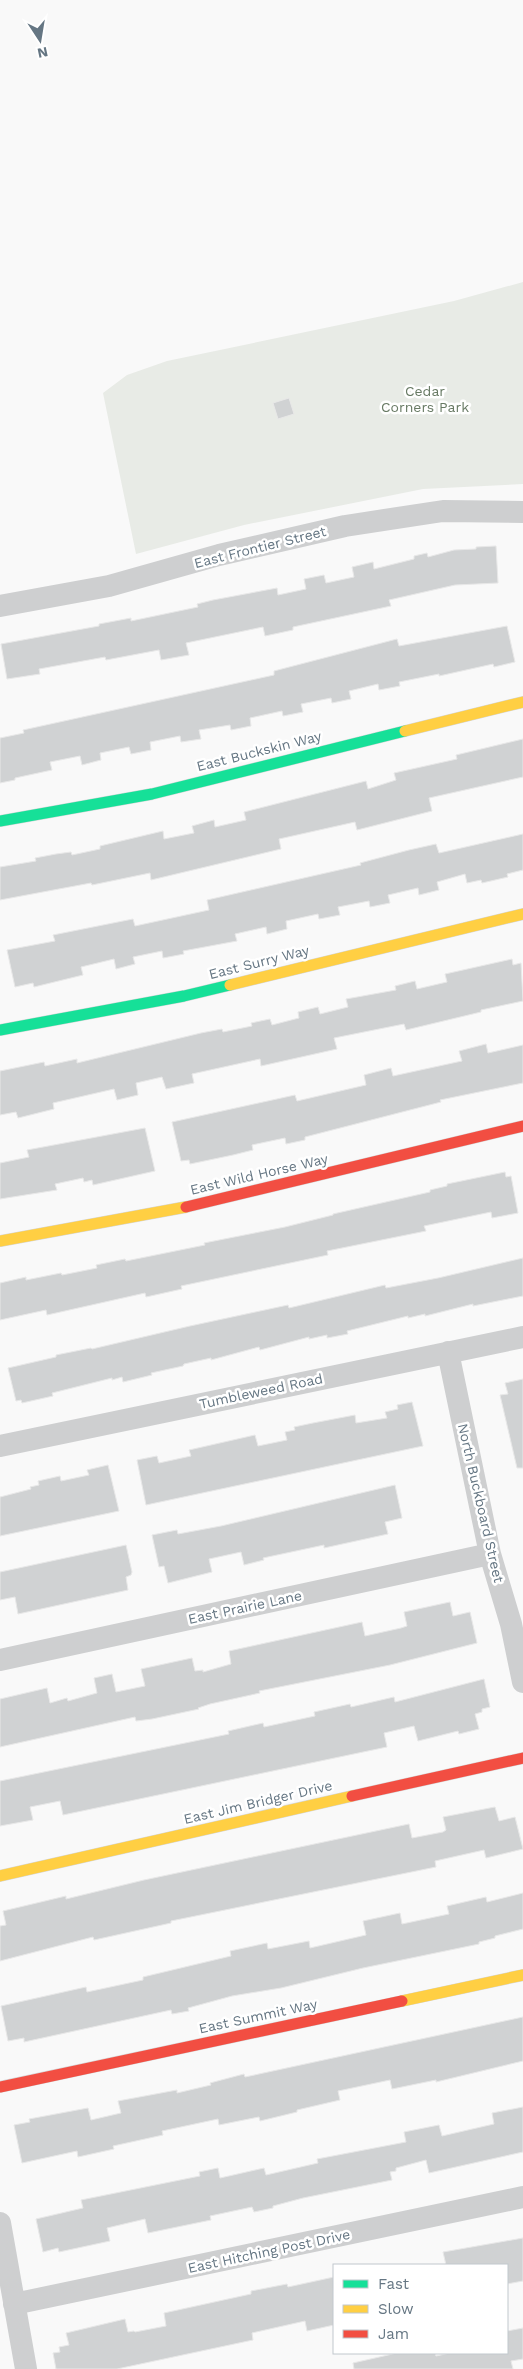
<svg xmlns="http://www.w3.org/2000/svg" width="523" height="2369" viewBox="0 0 523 2369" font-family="'Work Sans',sans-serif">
<rect width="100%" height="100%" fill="#f9f9f9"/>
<path fill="#e8ebe6" d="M523,282V484L423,489L244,525L136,554L103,393L127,375L167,361L454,301Z"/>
<path fill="#d0d2d3" stroke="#e8e8e8" d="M289,398L294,414L278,419L273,403Z
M496,546L498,583L455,585L389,600L391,606L293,627V630L265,636L263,627L186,643L189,655L161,660L159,650L106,660L105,657L39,669L40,674L7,679L1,644L99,626V624L131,618V621L198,607L197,604L213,600L277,588L278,595L306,589L304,579L324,575L326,583L354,577L352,567L373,562L374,569L414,559V556L427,553L428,557L454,550L476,549V547Z
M507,626L515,662L494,667L493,664L439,676V674L399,682L400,686L379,690L378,684L349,691L351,699L332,703L331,698L301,704L303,712L283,716L282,711L250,718L251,726L231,730L230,725L199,730L201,739L181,742L180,736L150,742L151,750L131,754L129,747L100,753L101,760L82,765L80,756L50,762L52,770L15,778V780L0,783V738L24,733L23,730L274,675V671L397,639L399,646Z
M523,739V777L429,798L432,811L357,830L355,822L279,839L281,849L151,880L150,873L92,885L91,883L0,900V867L36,861L35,858L56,854L71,852L72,855L100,849V846L163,831L164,839L194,833L192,826L214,820L215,827L246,820L244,812L366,781L368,789L396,780L394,773L457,759L456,755Z
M523,834V870L507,874L508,877L482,883L481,880L467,883L465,874L437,882L439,890L419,895L418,888L388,895L390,903L370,907L369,901L338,907L340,915L319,919L318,914L286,921L287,929L267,934L266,927L235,934L237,941L183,951L184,954L163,958L162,951L133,957L135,964L116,969L114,959L81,967L83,975L34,987L33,983L15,987L7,950L55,941L53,935L133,919L135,926L209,910L207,900L361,865L360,863L409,850L436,844L439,853Z
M512,959L513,965L521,963L523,1001L481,1010V1012L406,1030L404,1024L334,1038L337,1049L261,1066L260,1059L192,1074L194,1083L166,1089L162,1077L136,1083L138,1095L117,1100L114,1089L53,1103L54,1109L18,1118L16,1112L0,1115V1071L44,1062L45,1066L77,1059V1063L201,1033L222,1029L223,1032L252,1026L251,1023L270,1019L272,1025L299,1018L298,1012L318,1007L320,1014L348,1007L346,999L396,990L395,986L415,981L417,989L447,982L445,974Z
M486,1044L488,1053L523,1045V1083L440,1100L441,1102L305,1137V1140L286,1144L285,1138L252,1145L253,1150L233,1155L190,1164L189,1160L181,1161L172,1122L295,1095L297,1101L366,1085L364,1075L391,1068L393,1076L462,1061L459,1051Z
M145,1128L155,1171L93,1185L92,1180L84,1182L83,1178L55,1184L57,1190L0,1199V1163L29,1157L27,1150Z
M505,1172L506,1177L511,1176L518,1213L492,1218L491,1212L424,1226L426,1231L327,1251L328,1255L181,1286L182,1289L146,1297L145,1293L47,1315L46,1310L0,1320V1283L26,1277V1280L61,1273L62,1275L97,1268L96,1265L125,1259L126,1261L205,1245L204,1243L285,1227L333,1215V1214L430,1192V1190L447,1186V1184Z
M523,1258V1296L473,1306V1304L425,1316V1314L408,1318V1316L347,1331L348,1334L327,1338V1335L309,1339V1337L260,1350L259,1347L211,1360V1358L184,1364L183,1366L151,1373L152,1375L123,1382L122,1377L112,1380V1378L52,1393L53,1396L22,1403L21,1400L16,1401L8,1368L56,1357V1355L91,1348L92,1349L190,1326L288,1305L289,1308L385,1285L386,1288L438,1278Z
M523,1379V1468H517L500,1395L508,1394L505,1383Z
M412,1402L423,1446L146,1505L137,1460L157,1456L159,1463L191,1456L189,1450L255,1435L258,1446L287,1440L285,1432L295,1430L294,1427L313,1423L355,1415L356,1423L387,1418L385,1412L398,1409L397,1405Z
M108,1465L119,1511L0,1536V1497L31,1489L30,1487L39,1485L38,1481L60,1476L61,1481L89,1475L87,1470Z
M395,1485L402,1518L385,1522L388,1534L324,1548V1545L263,1558L264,1560L244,1565L241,1552L209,1559L212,1572L168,1583L164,1566L159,1567L152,1535L177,1530L178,1534L221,1526Z
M126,1545L132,1572L131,1575L126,1577L128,1590L18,1614L15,1597L0,1600V1572Z
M450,1602L453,1616L470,1612L477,1643L390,1665L259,1691L260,1693L210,1704L198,1708L199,1709L152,1719L136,1721L135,1717L0,1747V1699L47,1688L50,1703L67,1698L68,1701L97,1693L94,1678L112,1674L116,1692L145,1686L141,1669L192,1658L195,1671L203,1670V1672L231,1664L229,1651L362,1622L365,1636L401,1628L407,1626L404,1612Z
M484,1679L490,1707L482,1709V1712L475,1714L479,1729L459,1734L458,1731L418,1741L414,1726L384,1733L387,1747L63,1815L60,1801L30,1807L33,1820L0,1826V1781L229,1734L228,1731L263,1723L264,1727L315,1716L314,1712L350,1704L351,1707L394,1697L395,1702Z
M495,1807L499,1821L515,1817L523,1849L486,1858L484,1850L435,1861L436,1867L171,1921V1923L94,1940L93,1937L0,1961V1926L6,1925L3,1911L66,1896V1899L144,1880L409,1824L412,1838L443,1832L446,1830L443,1817Z
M523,1893V1929L495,1936V1938L479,1942V1944L363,1968L281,1988L232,1996L188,2008L189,2011L172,2014L171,2010L24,2042V2038L8,2041L1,2006L86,1987L87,1992L143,1980V1977L231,1956L230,1951L267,1943L268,1949L309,1941L310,1948L366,1935L363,1921L400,1913L402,1924L449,1914L447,1906L486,1897L487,1902Z
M523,2017V2061L436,2082V2080L392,2089L390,2080L338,2091L340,2100L297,2110V2112L260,2121L259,2117L219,2125L218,2119L162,2131L163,2135L113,2146L114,2149L78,2157L77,2151L22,2163L14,2125L30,2122L29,2119L88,2108L91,2120L121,2113L118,2101L177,2090V2093L211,2085L210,2083L244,2074L245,2077Z
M523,2107V2152L429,2173L426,2160L396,2168V2171L390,2172L392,2180L303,2198L273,2206V2208L254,2212L252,2207L210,2216L211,2220L148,2233L145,2219L107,2228L110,2241L59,2252L58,2248L43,2252L36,2219L83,2208L81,2200L200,2176L199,2172L218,2168L220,2178L264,2168L266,2175L318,2163L317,2159L406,2142L404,2132L439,2125L442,2136L494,2124L492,2113Z
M523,2238V2281L507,2284V2265H446L443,2252Z
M334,2277V2325L307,2331L305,2321L252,2333L253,2340L117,2369H56L53,2353L60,2352L59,2347L69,2345L66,2333L125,2319L128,2332L134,2331L135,2332L166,2326L164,2313L251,2294V2291L287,2284L288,2287Z
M523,2328V2359L511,2361L513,2369H354L353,2363L397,2353H435L436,2356L450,2353H507V2331Z"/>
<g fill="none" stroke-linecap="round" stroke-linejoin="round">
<g stroke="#d5d6d7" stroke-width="12">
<path id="fast" d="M0,821L152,794L405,731
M0,1030L184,996L230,985"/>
</g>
<g stroke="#d5d6d7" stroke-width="12">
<path id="slow" d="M405,731L523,702
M230,985L523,914
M0,1241L186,1207
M0,1876L352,1796
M402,2001L523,1975"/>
</g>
<g stroke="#d5d6d7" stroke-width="12">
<path id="jam" d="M186,1207L523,1126
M352,1796L523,1758
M0,2087L402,2001"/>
</g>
<path stroke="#cecfd0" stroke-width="22" d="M0,606L109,586L219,555L345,526L443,511L523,512
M448,1352L490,1554L511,1624L523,1682
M0,1446L523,1337
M0,1660L490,1554
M0,2223L26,2369
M14,2304L523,2197"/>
<use href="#fast" stroke="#16e098" stroke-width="11"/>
<use href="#slow" stroke="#ffcf43" stroke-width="11"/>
<use href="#jam" stroke="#f24e42" stroke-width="11"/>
</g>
<g text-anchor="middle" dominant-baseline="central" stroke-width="5" stroke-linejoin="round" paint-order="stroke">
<g font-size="14" fill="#687a64" stroke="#fff">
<text x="425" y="391">Cedar<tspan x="425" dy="16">Corners Park</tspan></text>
</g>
<g font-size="14" fill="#657683" stroke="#fff">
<text transform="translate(260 547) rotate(-14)">East Frontier Street</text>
<text transform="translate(259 751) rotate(-14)">East Buckskin Way</text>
<text transform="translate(259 962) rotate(-14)">East Surry Way</text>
<text transform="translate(259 1174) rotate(-13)">East Wild Horse Way</text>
<text transform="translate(261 1391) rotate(-12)">Tumbleweed Road</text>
<text transform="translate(481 1503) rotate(77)">North Buckboard Street</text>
<text transform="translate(245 1607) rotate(-12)">East Prairie Lane</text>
<text transform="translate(258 1802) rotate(-13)">East Jim Bridger Drive</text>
<text transform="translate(258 2016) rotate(-12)">East Summit Way</text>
<text transform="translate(269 2251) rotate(-12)">East Hitching Post Drive</text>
</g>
</g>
<rect x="333" y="2264" width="175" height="90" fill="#ffffff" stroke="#c1c8cd"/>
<rect x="343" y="2280" width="25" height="8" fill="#16e098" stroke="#c1c8cd"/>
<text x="378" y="2289" font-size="15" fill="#657683">Fast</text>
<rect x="343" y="2305" width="25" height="8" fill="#ffcf43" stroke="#c1c8cd"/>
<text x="378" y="2314" font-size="15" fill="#657683">Slow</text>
<rect x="343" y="2330" width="25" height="8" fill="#f24e42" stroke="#c1c8cd"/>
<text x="378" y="2339" font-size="15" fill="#657683">Jam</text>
<g transform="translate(40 40) rotate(168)" stroke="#ffffff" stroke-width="4" paint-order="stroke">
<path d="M0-4L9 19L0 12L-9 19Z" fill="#657683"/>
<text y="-8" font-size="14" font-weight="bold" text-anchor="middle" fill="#657683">N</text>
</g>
</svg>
